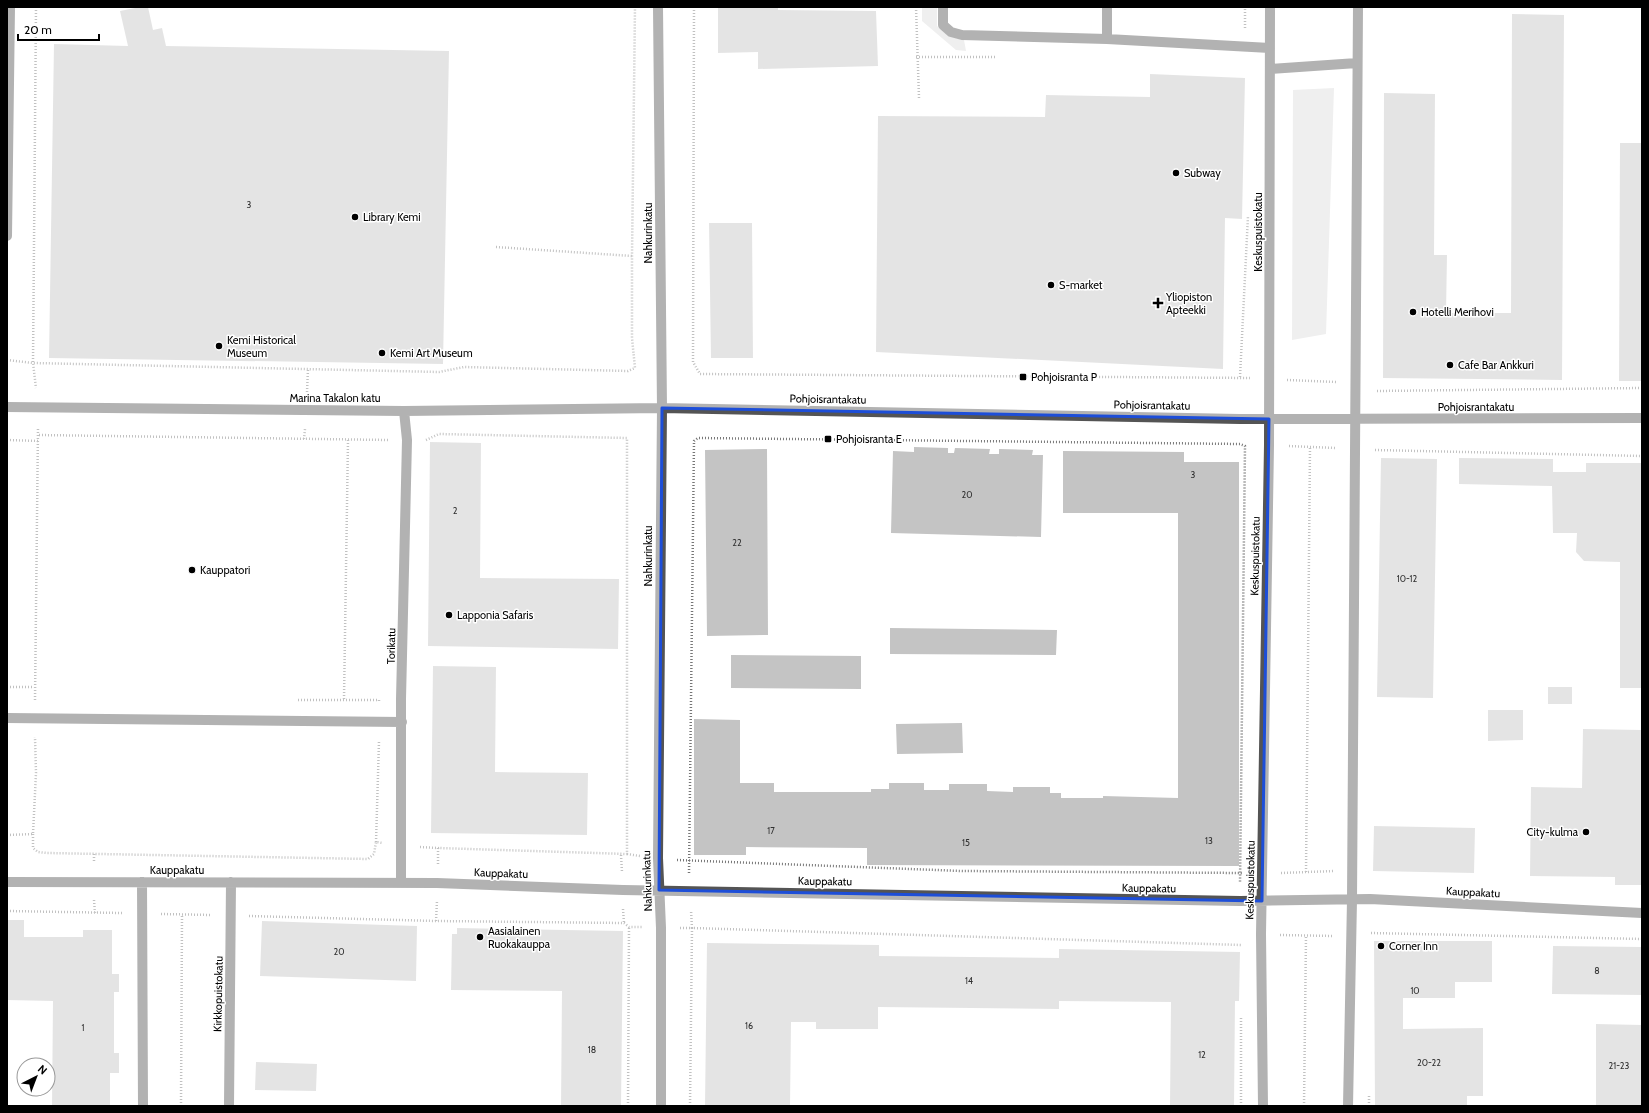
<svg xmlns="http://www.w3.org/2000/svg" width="1649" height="1113" viewBox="0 0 1649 1113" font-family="Cabin,sans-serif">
<rect width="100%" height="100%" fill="#fff"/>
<path fill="#dbdbdb" d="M922,7H937V26C945,34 952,38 964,40L966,51L956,50L922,21Z
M1334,88L1326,334L1292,340L1293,90Z"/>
<path fill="#c4c4c4" d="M140,7H148L153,30L162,28L166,46L449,51L443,364L49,358L54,44L128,46L120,11Z
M718,7H778V10L876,11L878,66L758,69V52L718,53Z
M1512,14L1564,15L1562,380L1383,378L1384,93L1435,94L1434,255H1447L1446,313H1511Z
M1150,74L1245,78L1242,219L1225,218L1223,369L876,352L878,116L1045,117L1046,95L1150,97Z
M1620,143H1642V381H1619Z
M709,223H752L753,358H711Z
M430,442L481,443L480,578L619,579L618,649L428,646Z
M914,447L948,448V453H954L955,448L990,449L989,454H999V449L1033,450L1032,455H1043L1041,537L891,533L893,451L914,452Z
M767,449L768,635L707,636L705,450Z
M1063,451L1184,452V462H1239V866L867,865V848L746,847V855H694V719L740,720V783H774V792H871V789H889V783H924V790H949V784H987V791L1013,792V787H1050V793H1061V798H1103V796L1178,798V513H1063Z
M1381,458L1437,459L1433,698L1377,697Z
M1459,458L1553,459V472H1586V463H1642V688H1620V562L1584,561L1576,552L1577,533H1553L1552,486L1459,484Z
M890,628L1057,630L1056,655L890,654Z
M731,655L861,656V689L731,688Z
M433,666L496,667L495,772L588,773L587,835L431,833Z
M1548,687H1572V704H1548Z
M1488,710H1523V740L1488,741Z
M962,723L963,753L897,754L896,724Z
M1583,729L1642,730V885H1615V877L1530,876L1531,787L1582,788Z
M1374,826L1475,828L1474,873L1373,871Z
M7,920H24V937H83V930H112V974H119V992H114V1053H119V1073H110V1106H52L53,1001L7,1000Z
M262,921L417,926L416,981L260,976Z
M457,928L623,931L621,1106H561L562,991L451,990L452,934H457Z
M1374,941H1492V982H1455V998H1403V1029L1483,1028V1096H1467V1106H1375Z
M707,943L879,945V956L1059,958V949L1240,952L1239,1001H1235L1234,1106H1170L1171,1002L1059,1001V1009L878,1007V1029H816V1022H791L790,1106H705Z
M1553,946L1642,947V995L1552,994Z
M1596,1024L1642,1025V1106H1596Z
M256,1062L317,1064L316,1091L255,1090Z"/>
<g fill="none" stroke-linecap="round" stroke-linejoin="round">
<path stroke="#767676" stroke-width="2.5" stroke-dasharray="1 2" stroke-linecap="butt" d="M36,7L33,363L36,388
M694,7L693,362L700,374L1250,378
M916,7L919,98
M1245,28V7
M916,57H996
M496,247L632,256
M7,360L33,363L439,372L464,367L628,371L635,368L632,338V256L635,7
M1240,377L1248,216
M1287,380L1336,382
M1377,391L1642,388
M307,392L308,369
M39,435L389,440
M304,439L305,429
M7,440L39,441
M426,440L439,434L627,438V854L438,848
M1289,446L1336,448
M1375,450L1642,456
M7,687H34
M344,699L348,440
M35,700L38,427
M298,700H379V702
M33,834V848L38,852L47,853L368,859L374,854L376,842L383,843
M7,835L33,834L36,773L35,737
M376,842L379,741
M420,847L438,848V864
M94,854V863
M627,854L640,856
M621,855L622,872
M677,860L962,871L1242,873
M1306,872L1310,447
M689,873L694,441L698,438L1240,444L1245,446L1240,883
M1281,873L1334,871
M94,900L95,913
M623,909L624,923
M7,911L122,913
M161,914L212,915
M249,916L436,921L624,923L629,927H643
M436,921L437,901
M680,928H692L691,910
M1371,933L1642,939
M1280,935L1333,936
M181,1106L182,915
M628,1106L629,927
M690,1106L692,928L1241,945
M1241,1106V1018
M1304,1106L1306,935
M1369,1106V1094"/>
<path stroke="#545454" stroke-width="10" d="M658,7L662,408L658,858L661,928V1106
M943,7V25L951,32L962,35L1107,39L1270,48
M1107,39V7
M1270,69L1357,63
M7,236L10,7
M7,407L404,411L662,408L1240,419L1642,418
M7,718L402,722
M7,882L437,883L623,890L1240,901L1370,899L1642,913
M142,882L143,1106
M401,883V699L407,440L404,411
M229,1106L231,882
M1263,1106L1261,934L1269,445L1270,7
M1348,1106L1352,900L1358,7"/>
</g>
<path d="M0 0H1649V1113H0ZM662,408L1269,419L1262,901L659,890Z" fill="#fff" fill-opacity=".55" fill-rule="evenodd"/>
<path fill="none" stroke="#1d4ed8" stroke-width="3" stroke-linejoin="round" d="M662,408L1269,419L1262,901L659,890Z"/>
<g fill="#000" stroke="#fff" stroke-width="1.5">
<circle cx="1176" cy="173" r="4"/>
<circle cx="355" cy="217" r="4"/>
<circle cx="1051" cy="285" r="4"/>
<path d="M1156 297h4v4h4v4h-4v4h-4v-4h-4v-4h4z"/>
<circle cx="1413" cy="312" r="4"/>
<circle cx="219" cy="346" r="4"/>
<circle cx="382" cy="353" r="4"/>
<circle cx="1450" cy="365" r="4"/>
<rect x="1019" y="373" width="8" height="8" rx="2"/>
<rect x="824" y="435" width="8" height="8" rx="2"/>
<circle cx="192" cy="570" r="4"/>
<circle cx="449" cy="615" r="4"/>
<circle cx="1586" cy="832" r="4"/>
<circle cx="480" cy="937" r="4"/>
<circle cx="1381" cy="946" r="4"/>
</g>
<g text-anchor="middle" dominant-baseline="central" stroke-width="3" stroke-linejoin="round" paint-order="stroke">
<g font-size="9" fill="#313131">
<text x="249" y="204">3</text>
<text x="1193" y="474">3</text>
<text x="967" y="494">20</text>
<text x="455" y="510">2</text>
<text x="737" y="542">22</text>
<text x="1407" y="578">10-12</text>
<text x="771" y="830">17</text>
<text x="1209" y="840">13</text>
<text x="966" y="842">15</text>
<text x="339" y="951">20</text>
<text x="1597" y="970">8</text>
<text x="969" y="980">14</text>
<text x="1415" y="990">10</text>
<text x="749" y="1025">16</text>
<text x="83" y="1027">1</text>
<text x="592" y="1049">18</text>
<text x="1202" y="1054">12</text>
<text x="1429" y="1062">20-22</text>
<text x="1619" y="1065">21-23</text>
</g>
<g font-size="11" fill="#000" stroke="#fff" text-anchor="start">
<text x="1184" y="173">Subway</text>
<text x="363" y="217">Library Kemi</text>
<text x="1059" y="285">S-market</text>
<text x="1166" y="297">Yliopiston<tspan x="1166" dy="13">Apteekki</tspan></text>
<text x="1421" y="312">Hotelli Merihovi</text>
<text x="227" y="340">Kemi Historical<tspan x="227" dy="13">Museum</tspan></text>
<text x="390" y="353">Kemi Art Museum</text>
<text x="1458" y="365">Cafe Bar Ankkuri</text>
<text x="1031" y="377">Pohjoisranta P</text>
<text x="836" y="439">Pohjoisranta E</text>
<text x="200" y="570">Kauppatori</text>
<text x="457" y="615">Lapponia Safaris</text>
<text x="1578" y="832" text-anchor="end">City-kulma</text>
<text x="488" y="931">Aasialainen<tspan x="488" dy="13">Ruokakauppa</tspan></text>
<text x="1389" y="946">Corner Inn</text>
</g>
<g font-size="11" fill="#000" stroke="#fff">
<text transform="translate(1258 232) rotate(-90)">Keskuspuistokatu</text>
<text transform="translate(648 233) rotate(-90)">Nahkurinkatu</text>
<text x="335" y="398">Marina Takalon katu</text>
<text transform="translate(828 399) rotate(1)">Pohjoisrantakatu</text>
<text transform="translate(1152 405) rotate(1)">Pohjoisrantakatu</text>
<text x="1476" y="407">Pohjoisrantakatu</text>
<text transform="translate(648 556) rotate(-90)">Nahkurinkatu</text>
<text transform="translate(1255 556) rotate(-89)">Keskuspuistokatu</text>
<text transform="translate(391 646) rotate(-89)">Torikatu</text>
<text x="177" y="870">Kauppakatu</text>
<text transform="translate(501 873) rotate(2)">Kauppakatu</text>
<text transform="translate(1250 880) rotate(-89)">Keskuspuistokatu</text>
<text transform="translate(647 881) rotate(-92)">Nahkurinkatu</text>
<text transform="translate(825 881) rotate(1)">Kauppakatu</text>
<text transform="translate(1149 888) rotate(1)">Kauppakatu</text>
<text transform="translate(1473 892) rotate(3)">Kauppakatu</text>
<text transform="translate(218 994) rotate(-89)">Kirkkopuistokatu</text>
</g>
</g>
<rect width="1649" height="1113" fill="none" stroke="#000000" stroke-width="16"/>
<g transform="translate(36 1077) rotate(42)"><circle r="19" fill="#ffffff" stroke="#999999"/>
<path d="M0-3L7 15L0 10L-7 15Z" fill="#000000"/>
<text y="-6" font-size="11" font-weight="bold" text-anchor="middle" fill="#000000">N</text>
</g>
<path d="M18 34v6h81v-6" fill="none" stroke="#000000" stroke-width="2"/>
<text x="24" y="34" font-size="12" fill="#000000" stroke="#ffffff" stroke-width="3" paint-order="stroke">20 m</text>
</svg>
